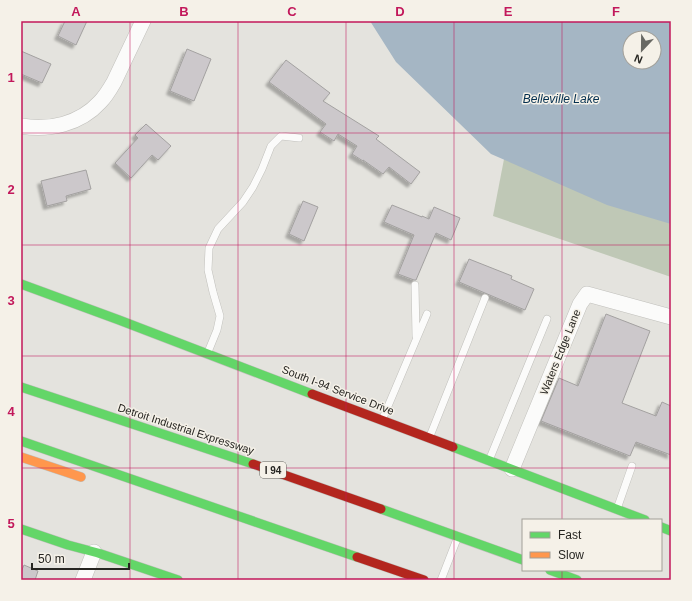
<svg xmlns="http://www.w3.org/2000/svg" width="692" height="601" viewBox="0 0 692 601" font-family="Helvetica,sans-serif">
<defs>
<filter id="shadow"><feDropShadow dx="-3.5" dy="3.5" stdDeviation="1" flood-color="#0004"/></filter>
</defs>
<rect width="100%" height="100%" fill="#e4e3de"/>
<path fill="#bfc8b6" d="M518,87L671,144V277L493,216Z"/>
<path fill="#a5b6c4" fill-rule="evenodd" d="M370,21H671V224L607,205L491,154L396,62ZM630,38H654V62H630Z"/>
<path fill="#ccc8cb" stroke="#a3a1a0" filter="url(#shadow)" d="M65,21H87L76,45L58,36Z
M187,49L211,59L194,101L170,91Z
M21,51L51,64L42,83L21,74Z
M286,60L330,93L323,101L379,136L376,139L420,172L411,184L389,167L383,174L363,160V161L352,154L357,146L338,134L334,141L320,132L326,124L269,82Z
M146,124L171,146L158,160L152,155L131,178L115,163L138,138L135,135Z
M86,170L91,189L66,196L67,201L47,206L41,181Z
M303,201L318,207L304,241L289,234Z
M392,205L422,217V216L429,219L434,207L460,218L451,240L436,233L416,280H414L398,274L414,235L384,222Z
M469,259L512,276L511,279L534,289L525,310L459,282Z
M606,314L650,331L622,403L656,416L662,402L671,406V455L636,442L630,456L541,421L559,378L578,386Z
M24,565L38,571L35,580H21V572Z"/>
<g fill="none" stroke-linecap="round" stroke-linejoin="round">
<g stroke="#c1c0bc" stroke-width="8">
<path id="lane" d="M415,285L416,336
M208,352L217,330L220,316L213,292L208,270L209,248L218,229L243,202L253,187L262,169L271,146L281,136L299,138
M383,418L427,314
M430,436L485,298
M490,458L547,319
M617,509L632,466
M441,580L457,539"/>
</g>
<g stroke="#c1c0bc" stroke-width="16">
<path id="street" d="M21,126C49,131 80,124 100,102C106,96 110,89 114,82L143,21
M512,469L580,304L587,294L671,317
M83,580L94,552"/>
</g>
<g stroke="#c1c0bc" stroke-width="10">
<path id="fast" d="M21,284L119,320L312,394
M21,387L253,464
M21,441L357,557
M453,447L645,520
M381,509L523,560
M661,527L671,531
M21,529L68,545L98,553L178,580
M550,570L577,580"/>
</g>
<g stroke="#c1c0bc" stroke-width="10">
<path id="slow" d="M21,457L81,477"/>
</g>
<g stroke="#c1c0bc" stroke-width="10">
<path id="jam" d="M312,394L453,447
M253,464L381,509
M357,557L424,580"/>
</g>
<use href="#lane" stroke="#fbfbfa" stroke-width="7"/>
<use href="#street" stroke="#fbfbfa" stroke-width="15"/>
<use href="#fast" stroke="#63d668" stroke-width="9"/>
<use href="#slow" stroke="#ff974d" stroke-width="9"/>
<use href="#jam" stroke="#b3261e" stroke-width="9"/>
</g>
<path fill="none" stroke="#c2185b" stroke-width="1" stroke-opacity="0.55" d="M130,21V580M238,21V580M346,21V580M454,21V580M562,21V520M21,133H671M21,245H671M21,356H671M21,468H671M562,570V580"/>
<g text-anchor="middle" dominant-baseline="central" stroke-width="3" stroke-linejoin="round" paint-order="stroke">
<rect fill="#f5f1e8" stroke="#64625d" stroke-width="1" x="260" y="462" width="26" height="16" rx="3"/>
<g font-size="10" font-weight="bold" fill="#262521">
<text x="273" y="470">I 94</text>
</g>
<g font-size="11" fill="#262521" stroke="#f5f1e8">
<text transform="translate(560 352) rotate(-68)">Waters Edge Lane</text>
<text transform="translate(338 390) rotate(21)">South I-94 Service Drive</text>
<text transform="translate(186 429) rotate(18)">Detroit Industrial Expressway</text>
</g>
<g font-size="12" font-style="italic" fill="#032f4f" stroke="#f5f1e8">
<text x="561" y="99">Belleville Lake</text>
</g>
</g>
<rect width="692" height="601" fill="none" stroke="#f5f1e8" stroke-width="44"/>
<rect x="522" y="519" width="140" height="52" fill="#f5f1e8" stroke="#a29f98"/>
<rect x="530" y="532" width="20" height="6" fill="#63d668" stroke="#a29f98"/>
<text x="558" y="539" font-size="12" fill="#262521">Fast</text>
<rect x="530" y="552" width="20" height="6" fill="#ff974d" stroke="#a29f98"/>
<text x="558" y="559" font-size="12" fill="#262521">Slow</text>
<g transform="translate(642 50) rotate(202)"><circle r="19" fill="#f5f1e8" stroke="#a29f98"/>
<path d="M0-3L7 15L0 10L-7 15Z" fill="#686863"/>
<text y="-6" font-size="11" font-weight="bold" text-anchor="middle" fill="#262521">N</text>
</g>
<path d="M32 563v6h97v-6" fill="none" stroke="#262521" stroke-width="2"/>
<text x="38" y="563" font-size="12" fill="#262521" stroke="#f5f1e8" stroke-width="3" paint-order="stroke">50 m</text>
<rect x="22" y="22" width="648" height="557" fill="none" stroke="#c2185b" stroke-width="1.5"/>
<g font-size="13" text-anchor="middle" font-weight="bold" fill="#c2185b">
<text x="76" y="16">A</text>
<text x="184" y="16">B</text>
<text x="292" y="16">C</text>
<text x="400" y="16">D</text>
<text x="508" y="16">E</text>
<text x="616" y="16">F</text>
<text x="11" y="82">1</text>
<text x="11" y="194">2</text>
<text x="11" y="305">3</text>
<text x="11" y="416">4</text>
<text x="11" y="528">5</text>
</g>
</svg>
